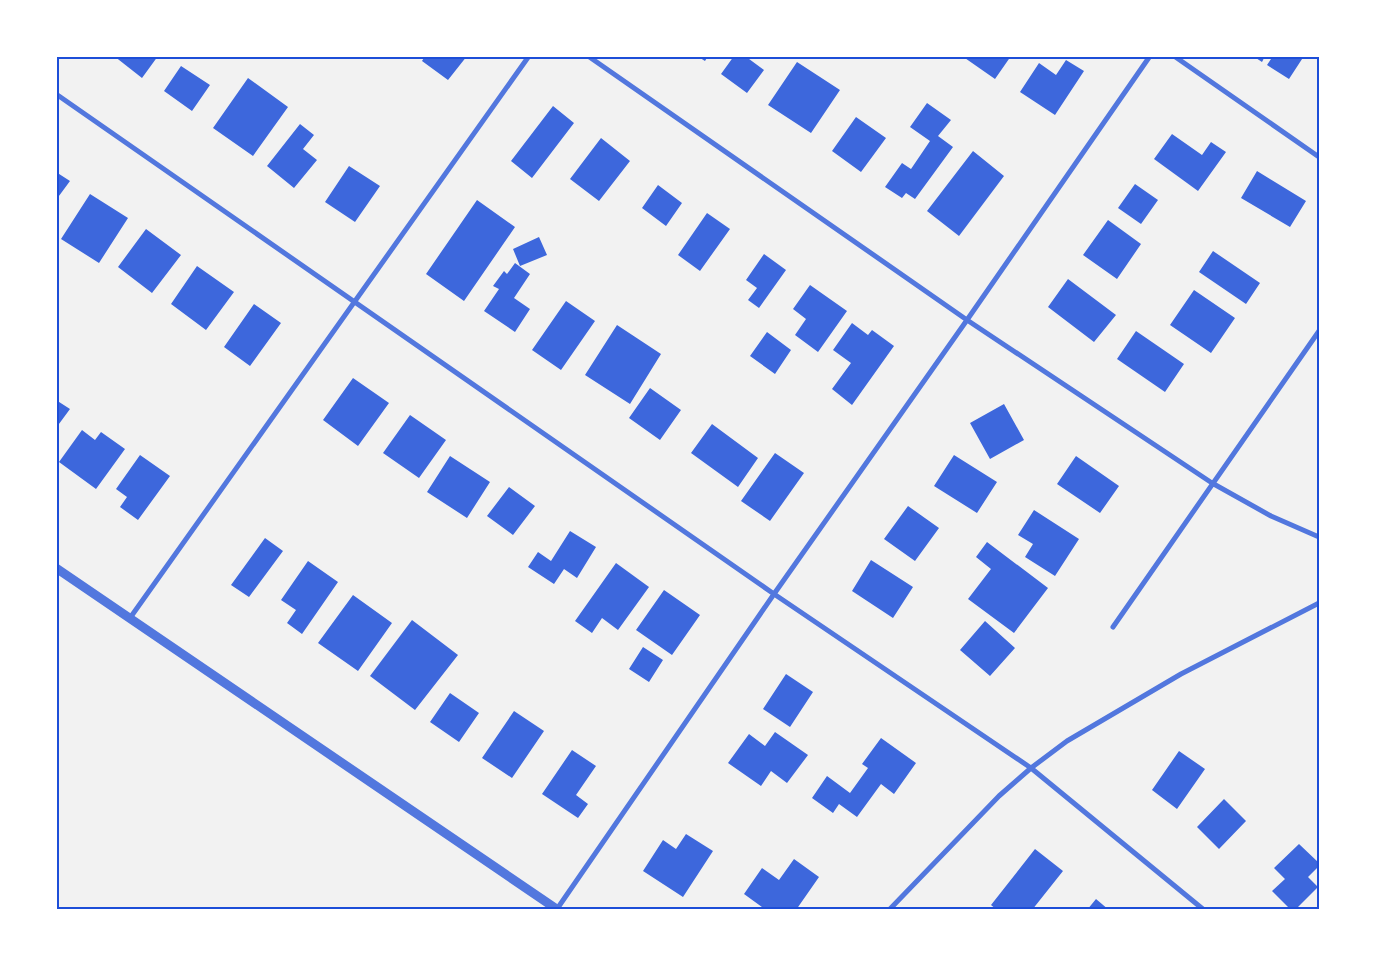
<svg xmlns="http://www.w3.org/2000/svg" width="1375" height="966" viewBox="0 0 1375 966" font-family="Roboto,sans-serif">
<rect width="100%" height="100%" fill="#f2f2f2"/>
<path fill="#3d67dc" d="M114,56H158L142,78Z
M425,56H467L448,80L422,61Z
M697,56H708L705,61Z
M734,56H745L764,70L747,93L721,74Z
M962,56H1011L995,79Z
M1253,56H1265L1262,62Z
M1273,56H1304L1289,79L1267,65Z
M1066,60L1084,71L1055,115L1020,92L1039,63L1056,75Z
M797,62L840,90L811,133L768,105Z
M181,66L210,85L192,111L164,91Z
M248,78L288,107L253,156L213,128Z
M927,103L951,120L938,136L953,147L915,199L906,193L902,198L885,187L902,163L911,169L930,141L910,127Z
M553,106L574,123L532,178L511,161Z
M856,117L886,138L861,172L832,151Z
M300,124L314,135L303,149L317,160L294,188L267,166Z
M1172,134L1202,155L1211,142L1226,152L1198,191L1154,159Z
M601,138L630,161L599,201L570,179Z
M973,151L1004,176L959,236L927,211Z
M349,166L380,186L355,222L325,202Z
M1257,171L1306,201L1290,227L1241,198Z
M56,172L70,181L56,200Z
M1135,184L1158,200L1141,224L1118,208Z
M658,185L682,203L666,226L642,208Z
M90,194L128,218L99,263L61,239Z
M477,200L515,227L464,301L426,274Z
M707,213L730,229L700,271L678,255Z
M1108,220L1141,244L1117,279L1083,255Z
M146,229L181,255L152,293L118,267Z
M539,237L547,255L520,266L513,249Z
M1213,251L1260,283L1246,304L1199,272Z
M764,254L786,270L759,308L748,300L757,288L746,280Z
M515,263L530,274L514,298L530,309L515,332L484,311L499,289L493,286L504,271L507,274Z
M197,266L234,292L206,330L171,304Z
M1068,279L1116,315L1094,342L1048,307Z
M810,285L847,311L818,352L795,335L806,319L793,309Z
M1194,290L1235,318L1211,353L1170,325Z
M566,301L595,321L561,370L532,350Z
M254,304L281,323L250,366L224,347Z
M852,323L868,335L872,330L894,346L852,405L832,389L851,363L833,350Z
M617,325L661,354L630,404L585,375Z
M1136,331L1184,364L1165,392L1117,359Z
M767,332L791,350L775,374L750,356Z
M353,378L389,403L358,446L323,420Z
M650,388L681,410L660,440L629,418Z
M56,400L70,409L56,428Z
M1004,404L1024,440L990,459L970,423Z
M410,415L446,440L419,478L383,453Z
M712,424L758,458L738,487L691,453Z
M82,430L95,440L101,432L125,449L96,489L59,462Z
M775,453L804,473L770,521L741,501Z
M140,455L170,476L138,520L120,507L127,497L116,489Z
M954,455L997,482L977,513L934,486Z
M450,456L490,482L467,518L427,492Z
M1076,456L1119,486L1100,513L1057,484Z
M509,487L535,506L513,535L487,516Z
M908,506L939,528L915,561L884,539Z
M1034,510L1079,539L1055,576L1025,557L1033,544L1018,535Z
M570,531L596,547L577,578L564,569L554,584L528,567L538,552L551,561Z
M265,538L283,551L249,597L231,585Z
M987,542L1048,588L1014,633L968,599L991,569L976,557Z
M871,560L913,587L893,618L852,591Z
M308,561L338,582L302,634L287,623L296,610L281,600Z
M616,563L649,587L618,630L602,618L592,633L575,621Z
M664,590L700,615L672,655L636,630Z
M353,595L392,623L358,671L318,643Z
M412,620L458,655L415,710L370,676Z
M985,621L1015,648L990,676L960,650Z
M643,647L663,660L649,682L629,669Z
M786,674L813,692L790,727L763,709Z
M450,693L479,713L459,742L430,722Z
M514,711L544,731L512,778L482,758Z
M775,732L808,755L787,783L771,771L761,786L728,763L749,734L765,746Z
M881,738L916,763L894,794L881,784L857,817L839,804L833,813L812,798L827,776L850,793L868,768L862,764Z
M572,750L596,766L576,795L588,804L578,818L542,794Z
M1179,751L1205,769L1177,809L1152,790Z
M1224,799L1246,821L1219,849L1197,827Z
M686,834L713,851L683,897L643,871L663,840L676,849Z
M1299,844L1319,863V866L1308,877L1318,887L1295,910H1291L1272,891L1285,879L1274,868Z
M1035,849L1063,871L1032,910H997L991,905Z
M794,859L819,877L796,910H766L744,894L762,868L779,880Z
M1096,899L1109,910H1087Z"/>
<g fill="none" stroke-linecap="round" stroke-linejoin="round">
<path stroke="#5277de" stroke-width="5" d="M588,56L967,320L1212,483L1271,516L1319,537
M1174,56L1319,157
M56,94L774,594L1031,768L1204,910
M130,618L529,56
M1113,627L1319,331
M557,909L774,594L967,320L1150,56
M889,910L999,796L1031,768L1067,741L1181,674L1319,603"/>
<path stroke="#5277de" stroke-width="9" d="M56,568L558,910"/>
</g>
<rect width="1375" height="966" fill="none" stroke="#ffffff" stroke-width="115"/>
<rect x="58" y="58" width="1260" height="850" fill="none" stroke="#1d4ed8" stroke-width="2"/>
</svg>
